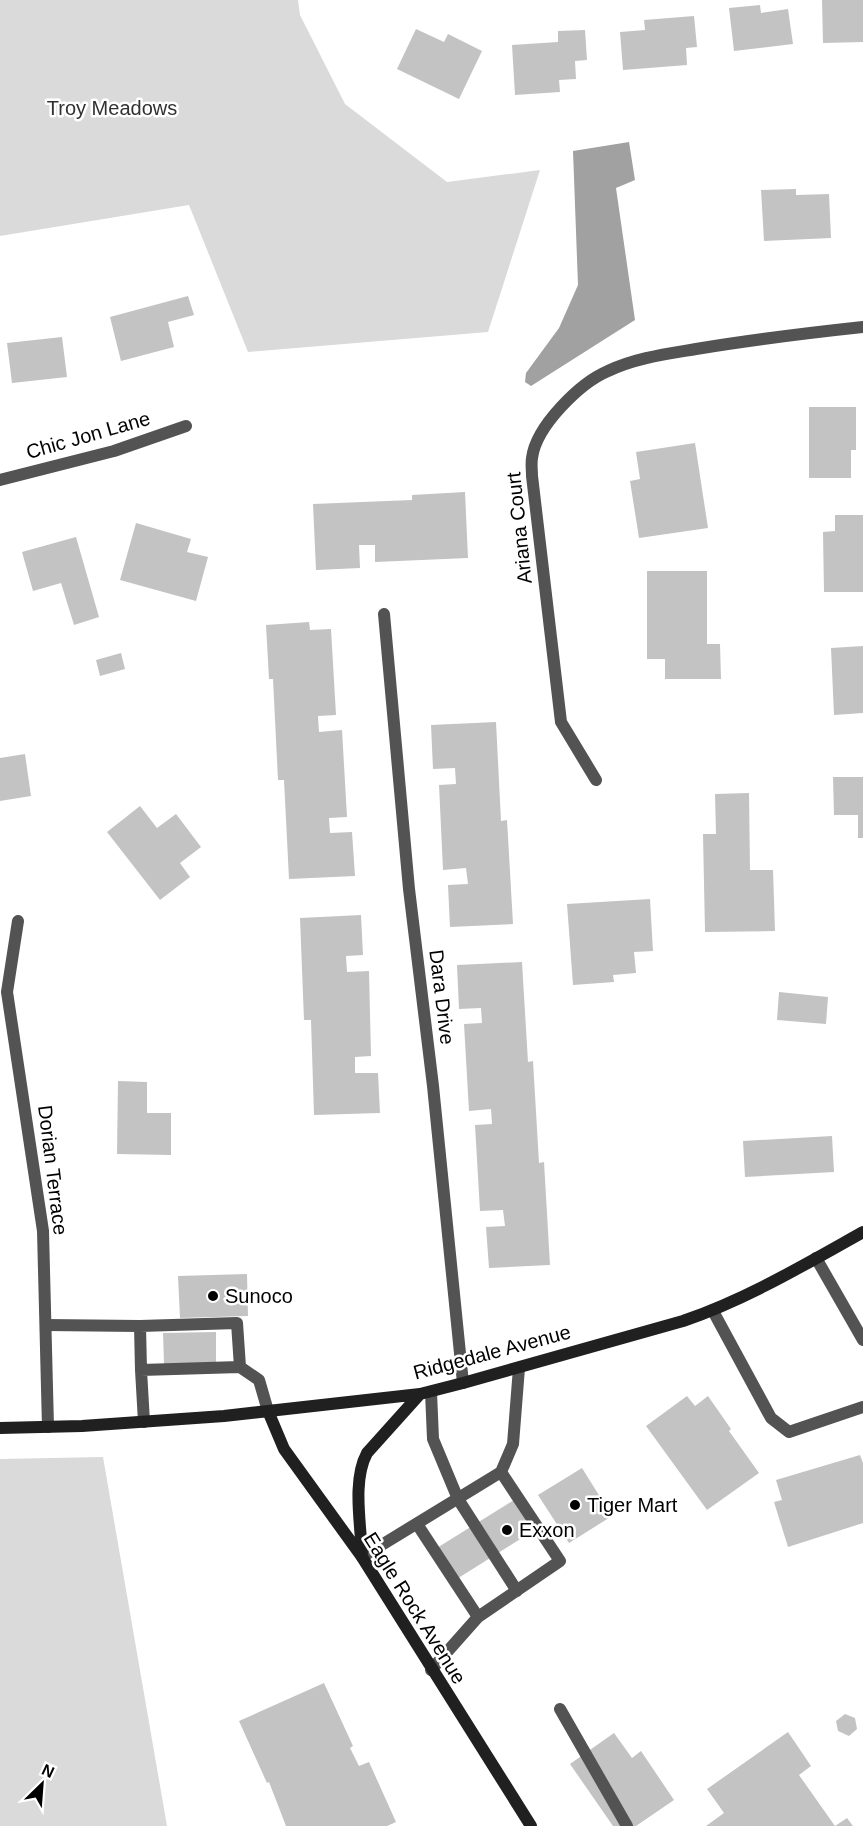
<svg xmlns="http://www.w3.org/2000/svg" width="863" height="1826" viewBox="0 0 863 1826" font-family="Helvetica,sans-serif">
<rect width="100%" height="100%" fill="#fff"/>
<path fill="#dadada" d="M0,0H298L300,15L345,104L447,182L540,170L488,332L248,352L189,205L0,236Z
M103,1457L167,1826H0V1459Z"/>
<path fill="#a1a1a1" d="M629,142L635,180L616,188L635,320L531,386L525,382L526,373L559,328L578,285L573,151Z"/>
<path fill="#c3c3c3" d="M822,0H863V42L823,43Z
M760,5L761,13L788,9L793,44L734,51L729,8Z
M694,16L697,47L686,48L687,65L623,70L620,32L645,30L644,20Z
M416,29L444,42L448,34L482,51L459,99L397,69Z
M585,30L587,60L575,61L576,79L559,80L560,92L515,95L512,45L558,42V31Z
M796,189V195L829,194L831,238L764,241L761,190Z
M188,296L194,315L168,322L174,347L121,361L110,317Z
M62,337L67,377L12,383L7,343Z
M809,407H856V450H851V478H809Z
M695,443L708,528L639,538L630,481L640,479L636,452Z
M465,492L468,558L375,562V545H359L360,568L316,570L313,504L412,500V495Z
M835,515H863V592H824L823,532L835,531Z
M136,523L191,539L187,552L208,557L196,601L120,580Z
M76,537L99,617L74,625L61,583L33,591L22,552Z
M647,571H707V644H720L721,679H665V659H647Z
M309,622L310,630L331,629L336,715L318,716L319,732L342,730L347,817L329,818L330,833L352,832L355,876L289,879L284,780H278L273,679H269L266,625Z
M863,646V713L834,715L831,648Z
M121,653L125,669L100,676L96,660Z
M496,722L501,821L507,820L513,924L450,927L448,885L468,884L466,868L443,870L439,785L456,784L455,768L433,769L431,725Z
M25,754L31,796L0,801V758Z
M833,777H863V838H858V815H834Z
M749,793L750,870H773L775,931L705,932L703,834H716L715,794Z
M140,806L157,828L176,814L201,847L180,863L190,877L160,900L107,832Z
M650,899L653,951L634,952L636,973L613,975L614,982L573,985L567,904Z
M361,915L363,955L346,956L347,972L369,971L371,1056L355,1057V1073H378L380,1113L314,1115L311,1020H304L300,918Z
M522,962L528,1062L533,1061L539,1163L544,1162L550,1265L489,1268L486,1227L505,1226L503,1210L480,1211L475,1125L492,1124L491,1109L469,1111L464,1024L482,1023L481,1008L459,1009L457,965Z
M779,992L828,997L826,1024L777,1020Z
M118,1081L147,1082V1113H171V1155L117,1154Z
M832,1136L834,1172L745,1177L743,1141Z
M247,1274L248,1316L180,1318L178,1276Z
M216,1332V1363L164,1364L163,1333Z
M687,1396L695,1406L708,1396L731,1429L729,1431L759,1473L707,1510L646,1426Z
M860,1455L863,1463V1523L788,1547L774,1502L782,1500L776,1480Z
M582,1468L612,1516L569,1543L538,1495Z
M514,1500L533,1531L452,1582L432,1551Z
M324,1683L353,1746L350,1748L359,1766L369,1762L396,1822L387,1826H286L269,1782L267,1783L239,1721Z
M845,1714L855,1718L857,1729L849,1736L838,1731L836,1721Z
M788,1732L811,1766L799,1775L835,1826H706L724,1813L707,1789Z
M614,1733L632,1758L641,1751L674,1800L636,1826H613L570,1764Z
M847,1818L853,1826H835Z"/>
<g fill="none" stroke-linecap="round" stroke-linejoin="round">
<path stroke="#535353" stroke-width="12" d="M816,1258L863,1340
M713,1311L771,1418L789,1432L863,1407
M46,1325L140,1326
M240,1367L141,1370L140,1326L237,1323L240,1367L259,1380L268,1411
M141,1370L144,1422
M431,1392L433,1439L458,1499L517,1591
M501,1472L513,1444L519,1368
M417,1524L478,1617
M362,1557L501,1472L560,1561L478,1617L431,1670
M560,1709L627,1826"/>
<path stroke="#535353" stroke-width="12" d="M0,480L114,451L186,426
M384,614L409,889L433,1086L463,1383
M596,780L561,722L532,476C532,470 531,464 532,458C536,426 580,383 608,371C635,358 666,354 696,349C751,340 807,333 863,327
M18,921L7,992L43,1231L48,1427"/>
<path stroke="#202020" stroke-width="12" d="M268,1411L284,1449L362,1557L531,1826
M0,1428L82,1426L224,1416L420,1394L463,1383L683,1321C747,1299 804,1265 863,1232
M362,1556C361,1524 352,1481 367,1453L420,1394"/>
</g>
<g fill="#000" stroke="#fff" stroke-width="2">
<circle cx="213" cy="1296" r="6"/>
<circle cx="575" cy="1505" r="6"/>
<circle cx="507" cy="1530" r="6"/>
</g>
<g text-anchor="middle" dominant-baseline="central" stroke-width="5" stroke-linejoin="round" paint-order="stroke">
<g font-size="20" fill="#313131" stroke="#fff">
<text x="112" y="108">Troy Meadows</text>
</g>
<g font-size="20" fill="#000" stroke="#fff">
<text transform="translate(88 435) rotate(-16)">Chic Jon Lane</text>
<text transform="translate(519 528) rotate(-96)">Ariana Court</text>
<text transform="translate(442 997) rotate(83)">Dara Drive</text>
<text transform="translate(53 1170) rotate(83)">Dorian Terrace</text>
<text transform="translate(492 1352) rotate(-15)">Ridgedale Avenue</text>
<text transform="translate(415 1608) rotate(58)">Eagle Rock Avenue</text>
</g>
<g font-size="20" fill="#000" stroke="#fff" text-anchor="start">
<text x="225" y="1296">Sunoco</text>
<text x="587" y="1505">Tiger Mart</text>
<text x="519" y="1530">Exxon</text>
</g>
</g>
<g transform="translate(42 1784) rotate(25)" stroke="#ffffff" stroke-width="4.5" paint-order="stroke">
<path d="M0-4.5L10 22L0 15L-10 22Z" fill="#000000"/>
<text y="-9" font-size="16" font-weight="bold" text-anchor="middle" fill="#000000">N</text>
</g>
</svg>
